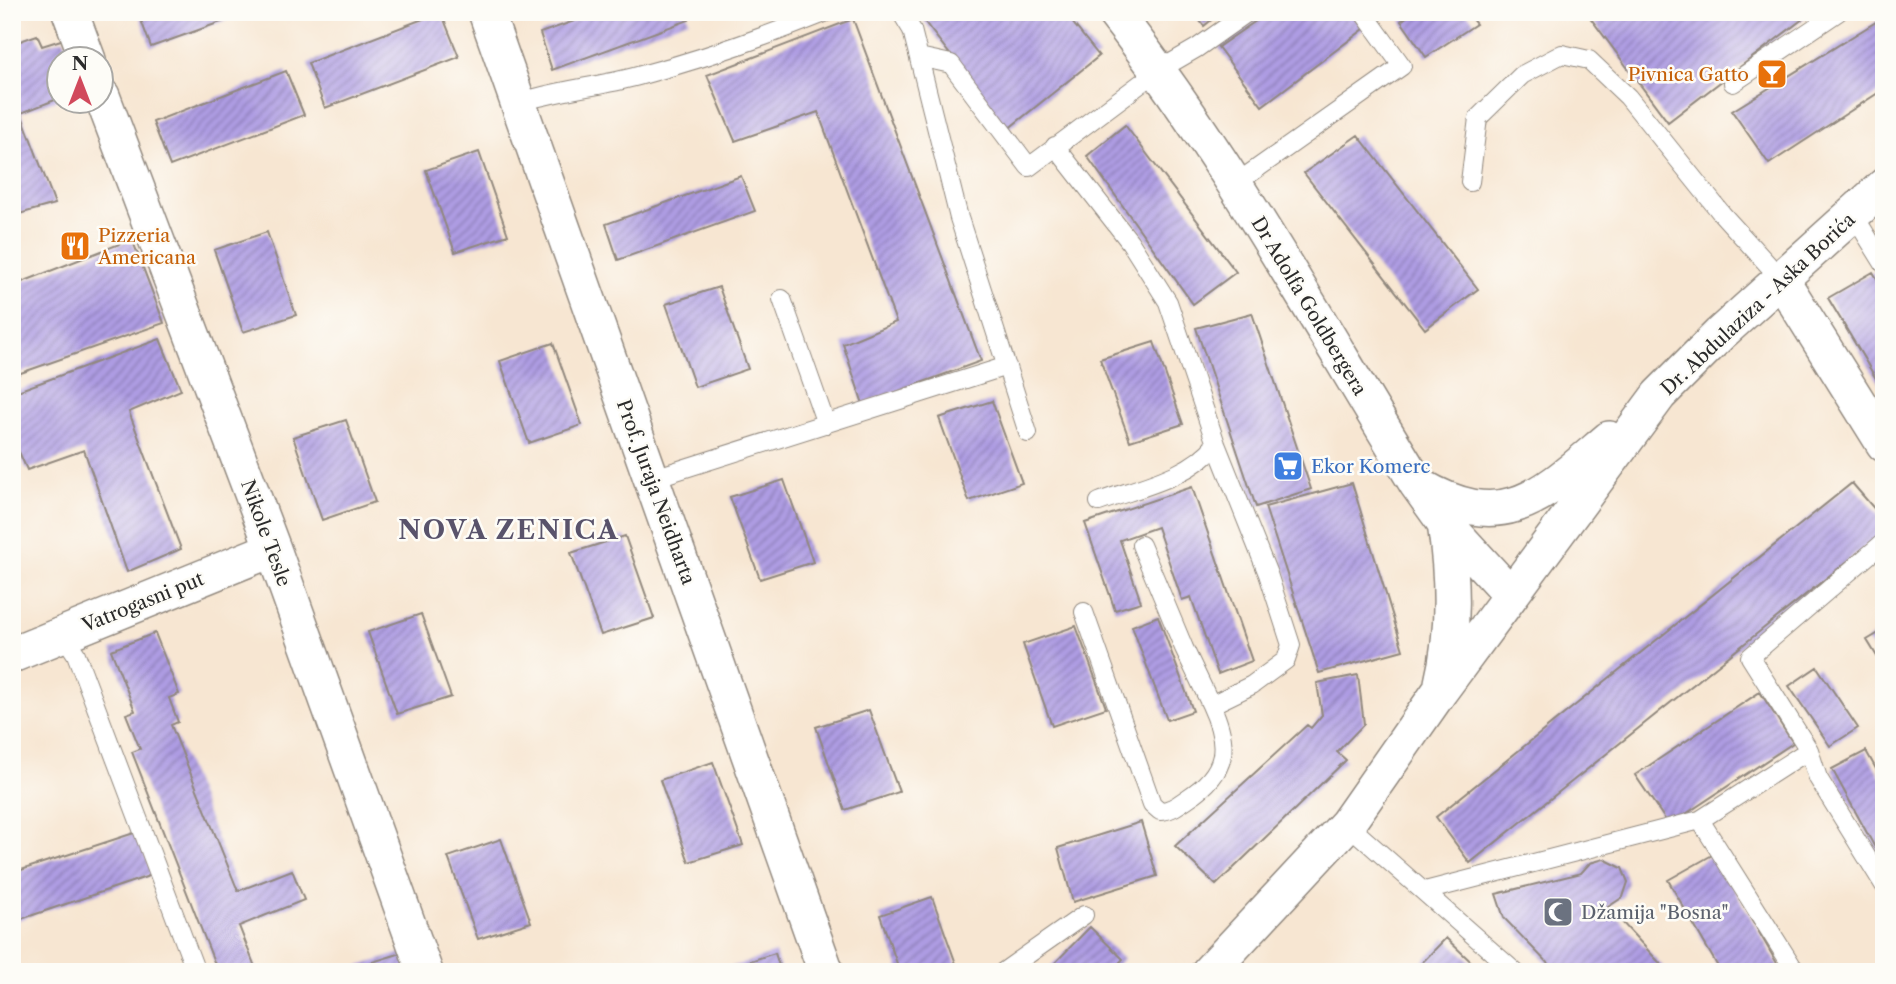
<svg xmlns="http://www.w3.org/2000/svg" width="1896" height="984" viewBox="0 0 1896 984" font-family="'Libre Caslon Text',serif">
<defs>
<pattern id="building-hatch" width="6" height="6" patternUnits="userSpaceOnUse" patternTransform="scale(1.75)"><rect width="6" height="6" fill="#ae9ce3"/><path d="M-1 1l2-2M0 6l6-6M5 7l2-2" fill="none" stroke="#8e7fb8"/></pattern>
</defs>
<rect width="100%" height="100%" fill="#fdfcf7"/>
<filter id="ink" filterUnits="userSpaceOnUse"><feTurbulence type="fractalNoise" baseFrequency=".0143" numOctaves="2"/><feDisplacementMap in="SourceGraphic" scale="14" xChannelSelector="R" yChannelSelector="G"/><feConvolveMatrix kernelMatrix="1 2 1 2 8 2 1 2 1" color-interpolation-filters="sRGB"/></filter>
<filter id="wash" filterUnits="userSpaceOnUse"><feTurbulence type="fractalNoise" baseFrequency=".00686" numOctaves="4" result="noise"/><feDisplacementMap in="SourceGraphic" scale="28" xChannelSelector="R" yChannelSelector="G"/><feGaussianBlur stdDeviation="1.57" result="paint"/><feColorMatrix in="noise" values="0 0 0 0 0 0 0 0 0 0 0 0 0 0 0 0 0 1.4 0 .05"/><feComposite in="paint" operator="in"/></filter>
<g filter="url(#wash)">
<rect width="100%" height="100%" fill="#f7e6d2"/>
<g id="blocks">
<path fill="url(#building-hatch)" d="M138,12H246V13L151,47Z
M441,12L459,57L325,108L308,63Z
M600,12H686L689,20L552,70L540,33Z
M917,12H1064L1099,56L1008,129Z
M1193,12H1221L1204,26Z
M1269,12H1352L1364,29L1262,106L1218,47Z
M1414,12H1466L1476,24L1426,57L1401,21Z
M1586,12H1664L1670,20L1681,12H1812L1668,122Z
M1884,17V89L1769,164L1732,111Z
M853,19L981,361L863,404L843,344L896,322L818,112L735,141L707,75Z
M37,35L42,46L64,39L72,60H60V98L21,113L55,204L12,216V44Z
M286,71L304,115L170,166L153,122Z
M1125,125L1236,272L1193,304L1087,156Z
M1358,135L1478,289L1425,329L1304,173Z
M479,152L508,235L455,252L426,170Z
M741,176L755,211L618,260L606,224Z
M267,232L296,315L243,332L214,250Z
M132,239L164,323L12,376V286Z
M1873,272L1884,290V392L1828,298Z
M719,287L748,369L695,387L666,304Z
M1252,313L1311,489L1256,507L1196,328Z
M160,339L181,390L129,412L181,549L127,572L84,450L27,470L12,436V393Z
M1154,342L1183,424L1130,441L1100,359Z
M553,343L582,425L529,443L500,361Z
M992,401L1022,483L969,501L939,418Z
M346,420L375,502L322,520L293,437Z
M784,480L813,562L760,579L730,497Z
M1352,483L1403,650L1319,673L1265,507Z
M1852,483L1884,520V532L1470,863L1436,817Z
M1192,487L1252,661L1218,674L1191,597L1182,600L1157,527L1120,540L1141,602L1115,610L1085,523Z
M625,536L654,618L601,635L571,553Z
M421,614L451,697L397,714L368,632Z
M1158,616L1193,711L1167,720L1132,626Z
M1076,626L1106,708L1052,726L1023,644Z
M1884,630V668L1867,640Z
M155,633L179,694L169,698L178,722L171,725L238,891L292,870L304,900L239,926L257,972H218L132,752L140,749L126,714L135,711L111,650Z
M1817,667L1858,728L1830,746L1789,686Z
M1358,675L1364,724L1337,752L1346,760L1216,885L1175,846L1307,725L1311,728L1322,715L1317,683Z
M1760,692L1793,743L1669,825L1635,775Z
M869,710L899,792L845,810L816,727Z
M1866,751L1884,783V864L1832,769Z
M713,762L743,845L689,862L660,780Z
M1141,822L1157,876L1073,902L1058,848Z
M137,832L152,875L12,922V873Z
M501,839L531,922L478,939L448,857Z
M1714,854L1782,972H1721L1668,880Z
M1604,859L1622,868L1628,882L1623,897L1608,907L1668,972H1556L1504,918L1496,894L1581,873L1590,863Z
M932,897L959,972H900L880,915Z
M1090,927L1123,959L1111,972H1046Z
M1446,938L1482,972H1413Z
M405,952L412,972H344L343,971Z
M775,953L781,972H719V971Z"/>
</g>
</g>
<g filter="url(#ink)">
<use href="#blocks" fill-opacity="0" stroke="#91887e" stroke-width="2"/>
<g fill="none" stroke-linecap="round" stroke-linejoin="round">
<g stroke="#91887e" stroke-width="20">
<path id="lane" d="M901,12L912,30L959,218L1028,433
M919,57L951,64L1029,167L1159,70L1197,48L1248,12
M1733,83L1838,12
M518,103C557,90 598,87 638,76C703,59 765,37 827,12
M1055,146L1130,242L1168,302L1216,444L1268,574L1291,645L1286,660L1252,685L1211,705L1184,648L1141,545
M1470,182L1478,118L1522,75L1562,54L1589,60L1628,97L1722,214L1781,279
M1235,184L1402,66L1363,12
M1853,214L1884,264
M782,299L826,424
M651,479L1007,366
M1099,502C1139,487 1189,478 1216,444
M1084,612L1152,804L1160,811C1171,811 1179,804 1188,798C1228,772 1230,746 1211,705
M63,634L76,654L196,972
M1809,750L1818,778L1884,885
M1347,824L1515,972
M1425,891L1700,820
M1003,972L1084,915
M1796,972L1700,820L1809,750L1750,657L1884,542"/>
</g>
<g stroke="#91887e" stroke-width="38">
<path id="street" d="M70,12L88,60
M486,12L826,972
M1114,12C1229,159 1319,325 1417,484L1445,523L1511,595
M102,96L273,549L425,972
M1781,279L1884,444
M1420,486C1505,536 1543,495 1609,439
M12,655L273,549
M1442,683C1455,630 1453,577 1445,523
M1209,972L1347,824L1440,691L1659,395L1720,334L1884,186"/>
</g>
<use href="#lane" stroke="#fff" stroke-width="18"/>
<use href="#street" stroke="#fff" stroke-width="35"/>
</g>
</g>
<defs>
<g id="bar-square" transform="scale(1.575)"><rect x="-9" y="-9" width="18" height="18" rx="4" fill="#e8710a" stroke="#fdfcf7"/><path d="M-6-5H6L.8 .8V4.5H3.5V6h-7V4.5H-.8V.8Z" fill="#fff"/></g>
<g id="restaurant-square" transform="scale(1.575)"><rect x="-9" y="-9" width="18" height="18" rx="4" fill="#e8710a" stroke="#fdfcf7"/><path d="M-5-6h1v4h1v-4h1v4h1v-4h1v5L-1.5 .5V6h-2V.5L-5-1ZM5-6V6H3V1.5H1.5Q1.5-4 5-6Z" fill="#fff"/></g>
<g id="supermarket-square" transform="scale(1.575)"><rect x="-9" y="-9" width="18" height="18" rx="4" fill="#3f7fe0" stroke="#fdfcf7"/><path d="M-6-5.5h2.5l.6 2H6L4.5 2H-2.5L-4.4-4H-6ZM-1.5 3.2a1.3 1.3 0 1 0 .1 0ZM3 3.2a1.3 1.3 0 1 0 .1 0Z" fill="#fff"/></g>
<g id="mosque-square" transform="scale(1.575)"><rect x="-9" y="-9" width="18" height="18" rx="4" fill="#6b7280" stroke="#fdfcf7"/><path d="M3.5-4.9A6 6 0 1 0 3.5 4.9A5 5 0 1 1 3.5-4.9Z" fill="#fff"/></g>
</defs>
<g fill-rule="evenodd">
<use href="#bar-square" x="1772" y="74"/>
<use href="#restaurant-square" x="75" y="246"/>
<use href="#supermarket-square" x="1288" y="466"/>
<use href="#mosque-square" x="1558" y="912"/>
</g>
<g text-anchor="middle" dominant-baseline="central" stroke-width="5" stroke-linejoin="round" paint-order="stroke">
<g font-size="19" fill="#c56008" stroke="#fdfcf7" text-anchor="end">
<text x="1749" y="74">Pivnica Gatto</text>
<text x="98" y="235" text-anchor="start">Pizzeria<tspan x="98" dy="22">Americana</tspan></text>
</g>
<g font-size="19" fill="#2b2b2b" stroke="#fdfcf7">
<text transform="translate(1758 304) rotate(-43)">Dr. Abdulaziza - Aska Borića</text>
<text transform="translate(1309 306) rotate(59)">Dr Adolfa Goldbergera</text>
<text transform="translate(656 492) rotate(70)">Prof. Juraja Neidharta</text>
<text transform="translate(266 533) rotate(70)">Nikole Tesle</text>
<text transform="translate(143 602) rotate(-22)">Vatrogasni put</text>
</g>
<g font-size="19" fill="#366cbe" stroke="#fdfcf7" text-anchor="start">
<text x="1311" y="466">Ekor Komerc</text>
</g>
<g font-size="19" fill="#5b616d" stroke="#fdfcf7" text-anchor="start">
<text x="1581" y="912">Džamija "Bosna"</text>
</g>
<g font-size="26" font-weight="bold" letter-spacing="2" fill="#59536b" stroke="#fdfcf7">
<text x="509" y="530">NOVA ZENICA</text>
</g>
</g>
<rect width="1896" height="984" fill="none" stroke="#fdfcf7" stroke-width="42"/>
<g transform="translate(80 80)"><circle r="33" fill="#fdfcf7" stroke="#a9a8a5" stroke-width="2"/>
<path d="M0-5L12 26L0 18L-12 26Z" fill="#d1495b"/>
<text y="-10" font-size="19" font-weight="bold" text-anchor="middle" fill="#2b2b2b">N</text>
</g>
</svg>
